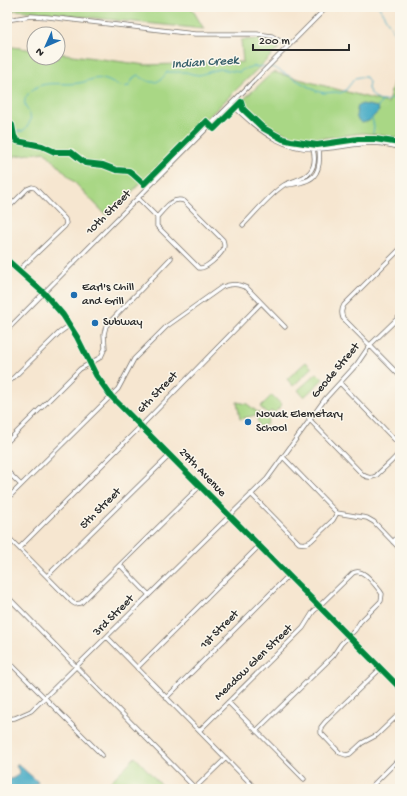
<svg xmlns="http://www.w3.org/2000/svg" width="407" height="796" viewBox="0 0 407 796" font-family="'Gochi Hand',sans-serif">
<rect width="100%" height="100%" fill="#fbf7ec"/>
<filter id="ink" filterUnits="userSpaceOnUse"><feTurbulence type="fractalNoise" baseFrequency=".025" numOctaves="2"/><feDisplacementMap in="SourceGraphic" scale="8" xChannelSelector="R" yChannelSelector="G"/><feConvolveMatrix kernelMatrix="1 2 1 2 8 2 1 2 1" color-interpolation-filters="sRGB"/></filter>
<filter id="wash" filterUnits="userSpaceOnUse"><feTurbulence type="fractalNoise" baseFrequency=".012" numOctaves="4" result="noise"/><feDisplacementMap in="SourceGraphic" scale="16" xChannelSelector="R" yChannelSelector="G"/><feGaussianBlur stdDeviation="0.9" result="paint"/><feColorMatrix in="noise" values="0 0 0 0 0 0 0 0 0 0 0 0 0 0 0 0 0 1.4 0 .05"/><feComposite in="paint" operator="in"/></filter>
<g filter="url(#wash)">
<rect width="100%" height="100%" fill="#f6e6d0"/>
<path fill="#a9d785" stroke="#6a8158" d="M9,7H191L204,29L16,10L13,11Z
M261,39L273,43L279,48L107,216L45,152L15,156L7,163V49L13,47L34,50V58H58V53L145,65L243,62L241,40Z
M400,55V138L363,133L325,138H296L266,125L244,108V99L273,72L388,103Z
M306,362L312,368L293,386L287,379Z
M317,373L323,379L304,397L298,390Z
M272,395L282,405L274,413L271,411L268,414L260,407Z
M237,402L247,404L268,420L267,424L259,427L256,415L240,419Z
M135,757L165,789H103Z"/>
<path fill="#45aac5" stroke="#386a78" d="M362,104L378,107L379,111L369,121L362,123C354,118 356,114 358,106Z
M18,764L38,782L37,784L30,787L7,789V781C12,778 19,777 19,771L16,766Z"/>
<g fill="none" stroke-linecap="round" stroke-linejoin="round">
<path stroke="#45aac5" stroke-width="1" d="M379,7L400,42
M269,67L275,68L316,91L324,93L336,92L340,93L345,91L355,78L360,77H366L369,82L368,89C380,107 384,101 400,96
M377,108L382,101
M372,118L374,127L373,133
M7,132L23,131C44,112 12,108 31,91C44,79 62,86 79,83C87,82 93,77 103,79C112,81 119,89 129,86L134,77L138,75C150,84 158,86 167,72H186L192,74L199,75L219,69L239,72C248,66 256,66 266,67"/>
</g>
</g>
<g filter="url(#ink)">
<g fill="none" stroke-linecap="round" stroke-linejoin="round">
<g stroke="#726c65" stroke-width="5">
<path id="minor" d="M7,20L31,16L48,17L195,34H257L272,36L288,46
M231,104C262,133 285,154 330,148C356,145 374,139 400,148
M287,185C312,182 322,177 319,149
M138,198L157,217V226L199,268C206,269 219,256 223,250C225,246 224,243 223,240L184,201C172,196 164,210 157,217
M7,209L27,189L32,187L35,188L65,219L66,223L65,226L19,270
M243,225C256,212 269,195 284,185C292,180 303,180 309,173C316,166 315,157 313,149
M400,249L344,305C341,310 341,313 343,318L400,376
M7,260L44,293L63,315L77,337L96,375L111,396L400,688
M7,330L327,7
M7,384L59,333L70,325
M309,419L363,475C368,478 371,478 376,476C381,470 397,458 400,451C401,448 399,445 397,442L340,383
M7,442L80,369L101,357L105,348L104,334L106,326L171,258
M283,457L337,513L367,518L374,522L400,549
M7,471L21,485
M251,494L299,543C304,544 307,544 311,541L333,520L337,513
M7,499L118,389L134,359L167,326L222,287C232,283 238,284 247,288L285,327
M7,536L72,602L75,604L81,603L200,486
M393,542L400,534
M19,548L141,426L261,303
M120,565L149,595
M47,576L170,455
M7,596L196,789
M107,637L256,789
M7,660L102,755
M137,668L259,546
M381,668L325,722L321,727V733L340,753L346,755L350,754L362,743L377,735L400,713
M166,698L288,576
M228,702L304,779
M7,719L15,718L31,711L267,479L325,399L357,364L370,345L400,316
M199,731L303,628L313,612L353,573C363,567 374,584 380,591L382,594L381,601L360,622L355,630L341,644L333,656L256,731
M194,789L226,758
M369,789L400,758"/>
</g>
<use href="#minor" stroke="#fff" stroke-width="3.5"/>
<g stroke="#fbf7ec" stroke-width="8">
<path id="cycleway" d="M7,121L12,125L14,136L17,141L42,146L55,152H71L85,163L103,165L116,170L129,171L133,174L144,184L206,121L214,129L241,102L243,109L263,128L283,139L291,141L317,145L358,139H375L400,143
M7,260L44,293L63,315L77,337L96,375L111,396L400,688"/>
</g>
<use href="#cycleway" stroke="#00873e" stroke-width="6"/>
</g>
</g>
<g fill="#1f6fb2" stroke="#fbf7ec" stroke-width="1.5">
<circle cx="74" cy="295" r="4"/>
<circle cx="95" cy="323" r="4"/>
<circle cx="248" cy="422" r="4"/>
</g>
<g text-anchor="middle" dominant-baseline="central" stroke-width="3" stroke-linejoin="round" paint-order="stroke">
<g font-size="12" fill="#2b2b2b" stroke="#fbf7ec">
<text transform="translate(109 213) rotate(-45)">10th Street</text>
<text transform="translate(336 371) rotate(-50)">Geode Street</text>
<text transform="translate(158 393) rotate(-46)">6th Street</text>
<text transform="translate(202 473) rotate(46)">29th Avenue</text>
<text transform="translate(101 509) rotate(-45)">5th Street</text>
<text transform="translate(114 616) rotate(-45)">3rd Street</text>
<text transform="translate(220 630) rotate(-45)">1st Street</text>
<text transform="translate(254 663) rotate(-44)">Meadow Glen Street</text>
</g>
<g font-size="12" fill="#2b2b2b" stroke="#fbf7ec" text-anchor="start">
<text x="82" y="288">Earl's Chill<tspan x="82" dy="14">and Grill</tspan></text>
<text x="103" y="323">Subway</text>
<text x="256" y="415">Novak Elemetary<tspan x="256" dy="14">School</tspan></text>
</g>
<g font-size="13" font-style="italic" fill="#355e69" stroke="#fbf7ec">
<text transform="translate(205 63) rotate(-4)">Indian Creek</text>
</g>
</g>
<rect width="407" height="796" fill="none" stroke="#fbf7ec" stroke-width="24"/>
<g transform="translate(46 46) rotate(225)"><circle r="19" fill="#fbf7ec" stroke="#a8a59f"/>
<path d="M0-3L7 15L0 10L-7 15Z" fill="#1f6fb2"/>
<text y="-6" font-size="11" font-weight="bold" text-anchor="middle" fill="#2b2b2b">N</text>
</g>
<path d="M253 44v6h96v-6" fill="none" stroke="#2b2b2b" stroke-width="2"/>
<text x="259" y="44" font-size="12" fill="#2b2b2b" stroke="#fbf7ec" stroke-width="3" paint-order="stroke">200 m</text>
</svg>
